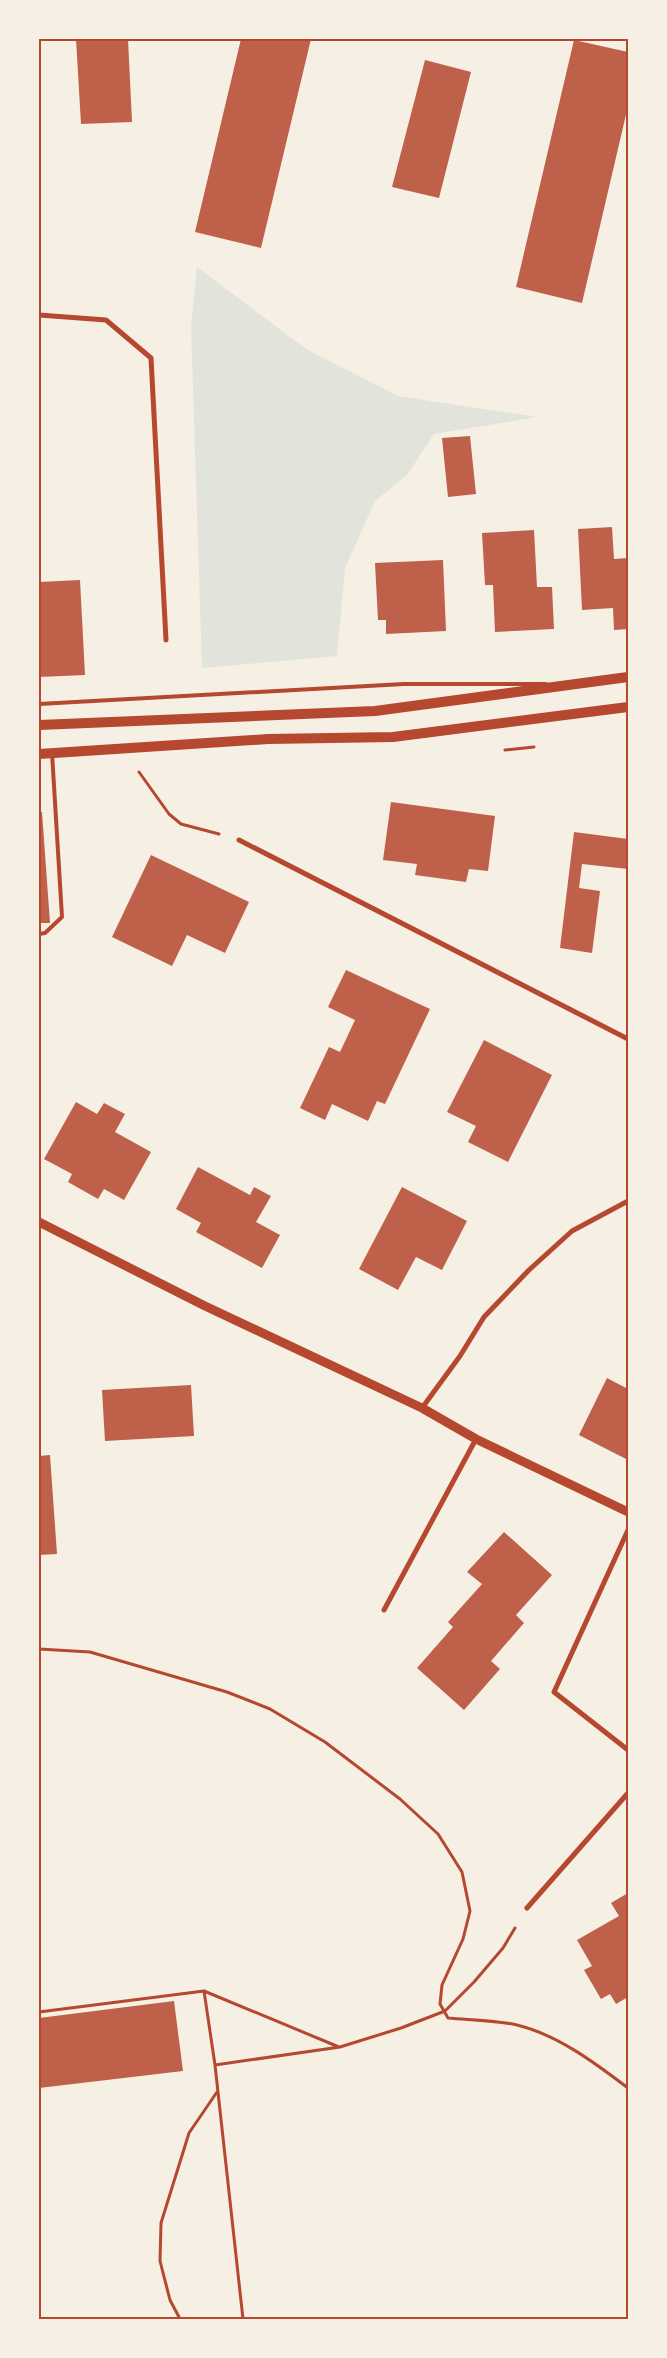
<svg xmlns="http://www.w3.org/2000/svg" width="667" height="2358" viewBox="0 0 667 2358" font-family="'Noto Serif',serif">
<rect width="100%" height="100%" fill="#f6efe4"/>
<path fill="#e2e4dc" d="M197,267L306,349L398,396L537,417L434,434L407,475L375,501L345,568L337,656L202,668L191,326Z"/>
<path fill="#bf614a" d="M76,39H128L132,122L81,124Z
M241,39H311L261,248L195,232Z
M574,40L628,52V106L582,303L516,287Z
M425,60L471,72L439,198L392,187Z
M470,436L476,494L448,497L442,438Z
M612,527L614,559L628,558V629L614,630L613,608L582,610L578,529Z
M534,530L537,587H552L554,629L495,632L493,585H485L482,533Z
M443,560L446,631L386,634V620H378L375,563Z
M80,580L85,675L39,677V582Z
M391,802L495,816L488,871L469,869L466,882L415,875L417,864L383,860Z
M39,812H42L50,923H39Z
M574,832L628,839V869L582,864L579,888L600,891L592,953L560,948Z
M151,855L249,902L225,953L187,935L172,966L112,937Z
M346,970L430,1009L385,1104L377,1101L368,1121L332,1104L325,1120L300,1108L329,1047L340,1052L355,1020L328,1007Z
M484,1040L552,1075L508,1162L468,1142L476,1126L447,1112Z
M76,1102L97,1114L104,1103L125,1114L115,1132L151,1152L124,1200L104,1189L98,1199L68,1182L72,1174L44,1159Z
M198,1167L250,1195L254,1187L271,1196L256,1222L280,1235L262,1268L196,1232L201,1223L176,1209Z
M402,1187L467,1221L442,1270L416,1257L398,1290L359,1269Z
M607,1378L628,1389V1460L579,1435Z
M191,1385L194,1436L105,1441L102,1390Z
M50,1455L57,1554L39,1555V1456Z
M504,1532L552,1575L516,1615L524,1623L491,1661L500,1669L464,1710L417,1668L453,1627L448,1622L482,1584L467,1572Z
M628,1893V1997L616,2004L610,1994L601,1999L584,1970L592,1966L577,1940L619,1916L611,1903Z
M174,2001L183,2071L39,2088V2018Z"/>
<g fill="none" stroke-linecap="round" stroke-linejoin="round">
<path stroke="#b5482f" stroke-width="3" d="M505,750L534,747
M139,772L169,814L181,824L219,834
M39,1649L90,1652L227,1692L270,1709L325,1742L400,1799L438,1834L462,1872L470,1911L463,1939L442,1985L440,2004L448,2018C471,2020 495,2020 517,2025C558,2035 595,2063 628,2088
M204,1991L339,2047
M39,2012L204,1991L215,2065
M180,2319L170,2300L160,2261L161,2223L189,2133L217,2092
M243,2319L215,2065L340,2047L401,2028L445,2011L474,1982L503,1948L515,1928"/>
<path stroke="#b5482f" stroke-width="4" d="M39,704L404,684H546
M39,934L45,933L62,917L52,753"/>
<path stroke="#b5482f" stroke-width="5" d="M39,315L106,320L151,358L166,640
M239,840L628,1039
M422,1408L460,1356L484,1317L529,1270L572,1231L628,1201
M628,1530L554,1692L628,1750
M384,1610L476,1439
M527,1908L628,1793"/>
<path stroke="#b5482f" stroke-width="9" d="M39,1222L205,1306L422,1408L476,1439L628,1512"/>
<path stroke="#b5482f" stroke-width="10" d="M39,725L375,711L628,677
M39,754L268,739L393,737L628,707"/>
</g>
<rect width="667" height="2358" fill="none" stroke="#f6efe4" stroke-width="80"/>
<rect x="40" y="40" width="587" height="2278" fill="none" stroke="#b5482f" stroke-width="2"/>
</svg>
